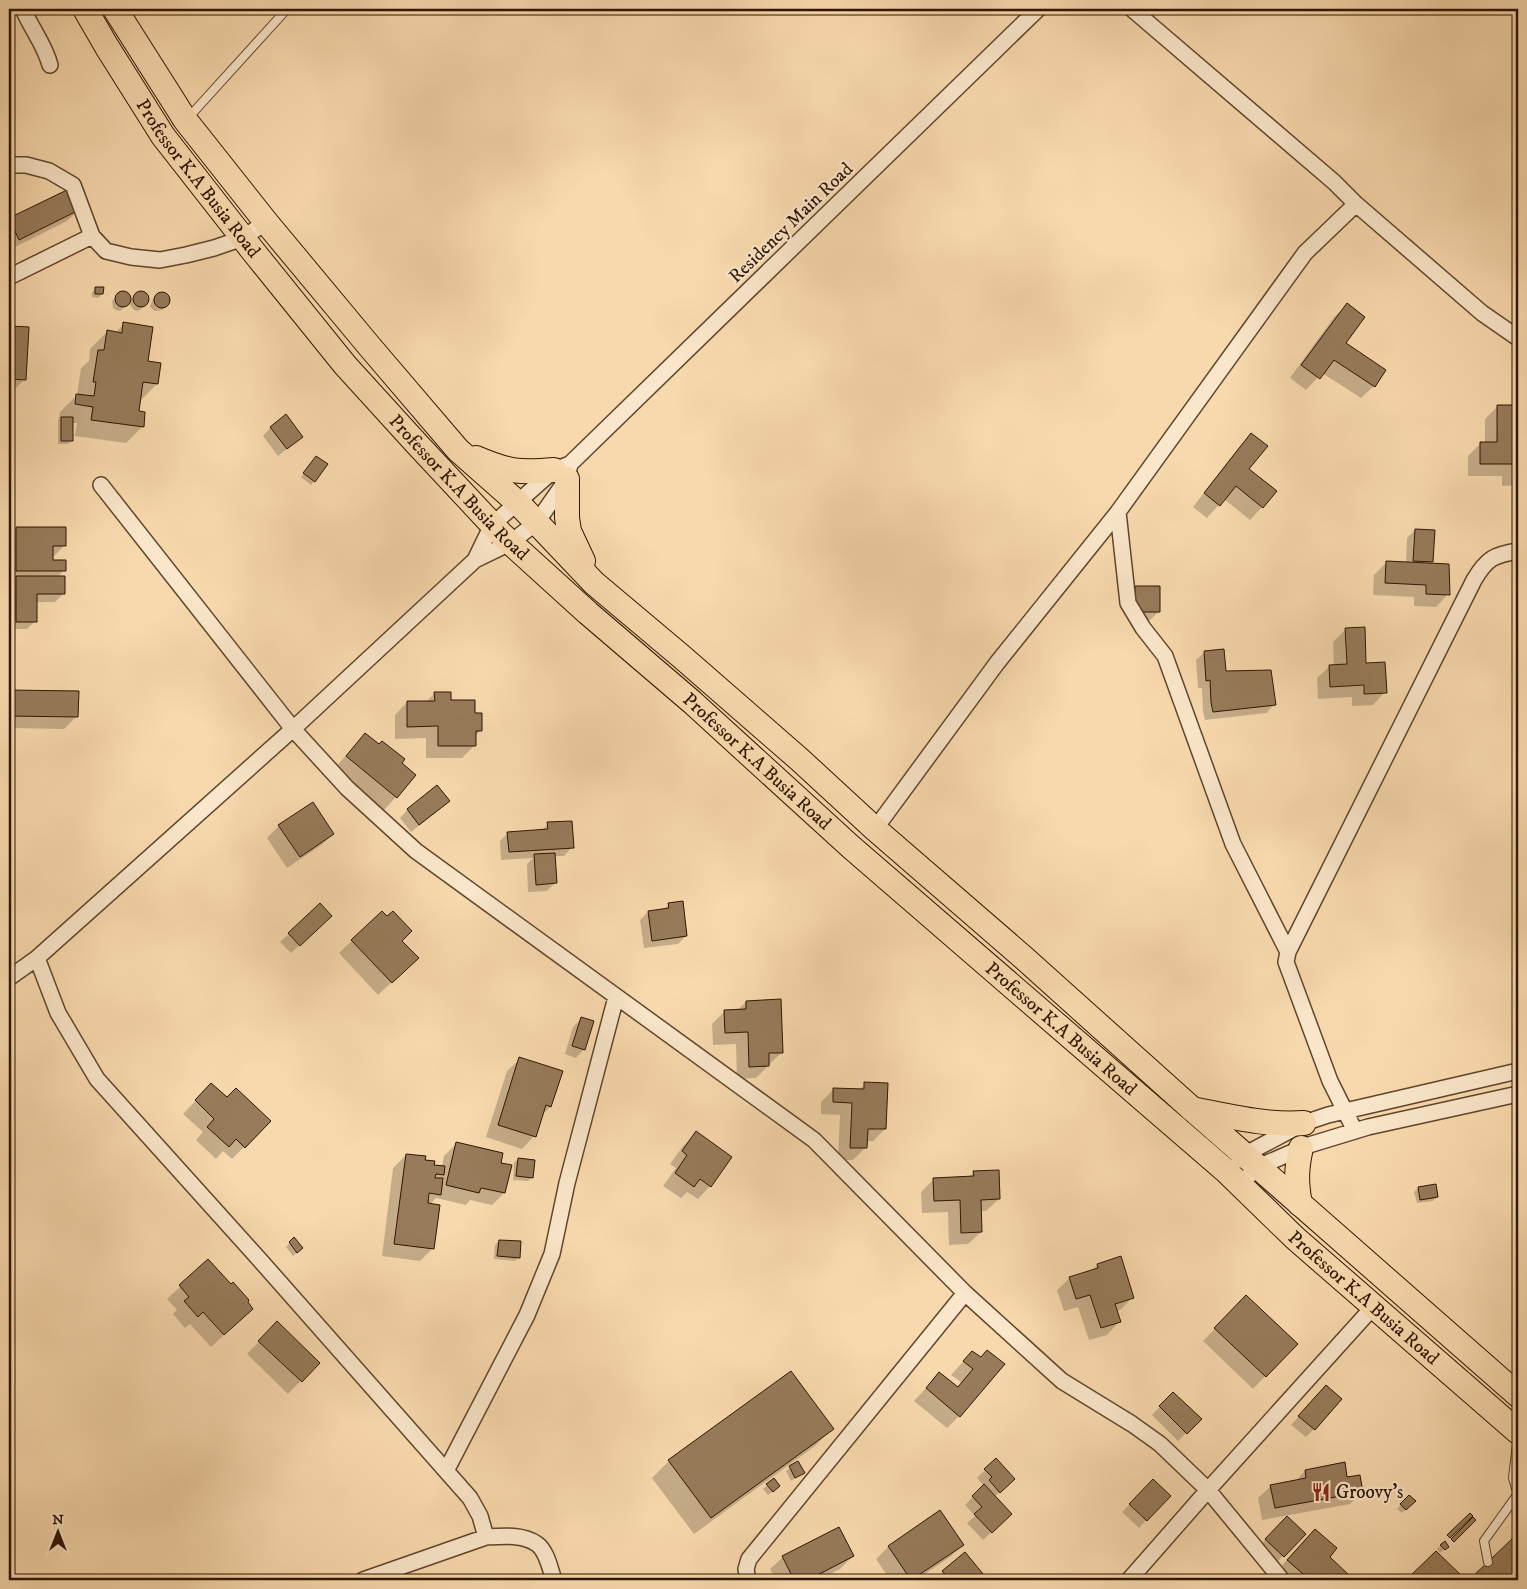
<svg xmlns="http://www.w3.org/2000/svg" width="1527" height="1589" viewBox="0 0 1527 1589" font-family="'IM FELL DW Pica',serif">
<rect width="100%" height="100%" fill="#f8d9ad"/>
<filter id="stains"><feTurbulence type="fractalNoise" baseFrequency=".004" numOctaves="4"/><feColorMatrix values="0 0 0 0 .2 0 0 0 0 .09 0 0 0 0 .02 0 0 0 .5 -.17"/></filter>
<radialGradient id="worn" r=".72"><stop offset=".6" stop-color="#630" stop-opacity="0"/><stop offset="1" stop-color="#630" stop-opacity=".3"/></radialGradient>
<path fill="#0003" d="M70,189L80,209L67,221L9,250V220Z
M96,288L102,294L98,298L92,297V292Z
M122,292L126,293L131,300L136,294L144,293L148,298L146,305L138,311L134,310L130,305L132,300L120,311L116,310L113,308L112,301Z
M164,293L167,295L168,303L166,305L162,310L155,311L152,309L150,306L153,299L157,295Z
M1347,305L1344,343L1374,386L1361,398L1322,373L1306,390L1290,378L1334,317Z
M124,324L147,362L157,384L140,401L138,412L142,427L126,443L75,436L77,423H71V441L68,444H58V421L60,412L77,395L81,368L89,361L90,349L107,332L115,333Z
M9,327L28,328L24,380L12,392H9Z
M1498,406L1516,444H1518V485L1502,486V476H1468V456L1480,444H1485V419Z
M271,427L302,437L278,456L263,436Z
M1251,435L1247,469L1262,507L1250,520L1224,499L1207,518L1193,507L1239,447Z
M313,461L314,481L311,485L301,477Z
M16,528L64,546L52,558V562L64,570L58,577L63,594L55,602H35V621L27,629H9V585L10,583H9V536Z
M1415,530L1432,561L1429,564L1448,594L1436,607L1414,606V597L1373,595L1374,575L1387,562L1406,563L1407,538Z
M1136,587L1159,611L1150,620H1128V595Z
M1345,630L1365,664L1385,692L1373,705L1352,706V697L1318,699L1317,678L1330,666H1334L1333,642Z
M1205,652L1224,672L1274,705L1266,713L1205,720L1203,711L1202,688H1198L1196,660Z
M9,691L77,692V716L64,729L9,728Z
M435,693L474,714L481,730L475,736V745L462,758H426V738L395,739V715L407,702H426Z
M365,734L400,763L396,797L384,810L334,769Z
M448,801L440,809L411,832L400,818L408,809Z
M548,824L572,847L564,856H554L555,883L547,891L528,892L527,864L533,858L501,860L500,841L508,833L541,831Z
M279,826L333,834L320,846L287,868L267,838Z
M669,904L686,936L678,944L644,948L640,920L648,912L663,910Z
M320,905L322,924L291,953L280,942Z
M382,912L400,941L404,971L378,995L339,953Z
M746,1002L782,1052L756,1078L737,1079L736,1044L713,1045L712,1024L725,1011L737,1010Z
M582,1018L584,1049L576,1058L565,1054L573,1027Z
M520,1059L550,1107L541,1116L534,1136L522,1149L486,1137L507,1071Z
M865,1084L885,1129L873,1141H866V1147L853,1160H838L840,1115L821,1114V1102L834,1089L859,1090Z
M199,1097L244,1147L232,1159L223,1151L216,1159L196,1140L203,1132L183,1114Z
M696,1133L710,1186L698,1199L687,1192L681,1198L663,1186L676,1168L670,1164L683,1146Z
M457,1143L504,1193L492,1205L470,1200L466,1205L436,1198L430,1204L433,1248L420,1261L382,1256L393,1168L406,1155L432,1166L442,1167L444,1156Z
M518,1159L532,1177L528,1181L513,1180L514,1163Z
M974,1172L999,1199L986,1211H980L981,1232L968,1244L949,1245L948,1212L922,1213L921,1192L934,1179L968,1178Z
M1435,1186L1437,1197L1433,1201L1417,1203L1414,1192L1418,1188Z
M294,1239L298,1252L293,1256L286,1247Z
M499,1241L519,1257L515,1261L494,1259L495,1245Z
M208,1261L239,1321L211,1347L190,1324L185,1328L173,1314L177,1310L167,1299Z
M1097,1265L1133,1297L1120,1310L1116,1311L1119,1322L1107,1335L1089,1340L1078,1307L1064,1311L1057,1290L1070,1278L1092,1271Z
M1234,1309L1296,1344L1253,1389L1203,1341Z
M277,1323L318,1363L288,1394L247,1354Z
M972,1352L980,1359L959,1416L947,1428L914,1401L939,1374L956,1388L961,1382L951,1375Z
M1173,1393L1200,1419L1178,1441L1152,1415Z
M1318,1395L1314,1429L1306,1437L1291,1425Z
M832,1429L815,1446L694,1534L652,1478L669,1461Z
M798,1463L804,1472L791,1481L786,1471Z
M985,1470L1005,1487L994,1497L1002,1522L983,1540L967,1523L975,1516L965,1505L984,1486L977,1478Z
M1305,1471L1346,1479L1362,1492L1350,1504L1262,1520L1258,1498L1271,1486L1295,1482Z
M774,1480L775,1490L768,1495L763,1489Z
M1153,1481L1169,1496L1139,1528L1122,1512Z
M1409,1496L1414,1501L1402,1513L1397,1509Z
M1287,1518L1304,1534L1275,1564L1257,1548Z
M1513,1540L1518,1545V1568L1506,1580H1471Z
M1303,1543L1328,1558L1350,1578L1349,1580H1283L1275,1573Z
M1444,1543L1447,1547L1440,1553L1437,1549Z
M963,1545L950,1557L916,1580H890L876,1559L888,1547Z
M1436,1553L1464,1580H1408Z
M965,1554L986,1580H934L943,1572Z
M853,1556L840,1569L818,1580H776L770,1569L783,1557Z"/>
<path fill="#977b5a" stroke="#2d1500" d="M71,188L81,209L19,240L9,218Z
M95,287H104L103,294H95Z
M115 299a8 8 0 1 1 16 0a8 8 0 1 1-16 0Z
M133 299a8 8 0 1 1 16 0a8 8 0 1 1-16 0Z
M154 300a8 8 0 1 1 16 0a8 8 0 1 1-16 0Z
M1347,303L1365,317L1346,343L1386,370L1375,387L1334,360L1320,379L1301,365Z
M123,322L153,327L148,361L161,363L158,384L143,382L139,411L145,412L144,427L91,420L93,407L75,404L76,394L94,396L96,382H93L98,350H104L107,330L122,333Z
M9,326L29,327L26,380L9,379Z
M1497,405H1518V474H1514V464H1480V442H1497Z
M286,414L303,437L287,449L270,427Z
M61,417H73V441H61Z
M1251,433L1268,446L1249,469L1277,491L1263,508L1236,486L1220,506L1204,493Z
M316,456L328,464L315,482L303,473Z
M16,527H66V546H53V560H66V571H16Z
M1415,529L1435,530L1433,562L1413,561Z
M1386,561L1449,564L1450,595L1426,594V585L1385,583Z
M16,576H65V594H37V622H16Z
M1135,586H1160V612H1135Z
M1365,627L1366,663L1385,662L1387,693L1364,694V685L1330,687L1329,665L1347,664L1345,628Z
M1224,649L1226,671L1271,670L1276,705L1213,712L1211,702L1210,680L1206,681L1204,651Z
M9,690L79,691L78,717L9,716Z
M434,692H451V700H475V713H482V731H476V746H438V726L407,727V701H435Z
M365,733L379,744L382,741L405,759L402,763L416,775L397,798L346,756Z
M437,785L450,801L419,825L407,809Z
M313,802L334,834L300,857L278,825Z
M572,821L574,848L509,852L507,832L548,829L547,822Z
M555,853L557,883L536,885L534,854Z
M683,901L687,936L652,941L648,911L669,908L668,903Z
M320,903L332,916L300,946L288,933Z
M382,911L387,916L393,911L412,931L402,941L419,958L392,983L351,940Z
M781,999L783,1053H769V1066L749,1067L748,1032L725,1033L724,1010L746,1009V1001Z
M581,1017L594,1021L585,1050L572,1046Z
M519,1057L563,1071L551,1107L546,1105L536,1137L498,1125Z
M864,1082L888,1083L886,1129H868L867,1148H850L852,1103L833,1102V1088L864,1089Z
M211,1083L227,1097L236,1088L271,1121L245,1148L236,1139L229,1147L207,1127L214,1119L195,1100Z
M696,1131L732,1157L711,1187L700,1179L694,1187L675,1173L687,1155L682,1151Z
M456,1142L503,1153L501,1163L512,1165L505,1193L481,1188L479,1193L446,1185Z
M406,1154L426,1156L425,1160L435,1161L434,1165L445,1166L444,1175L436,1174L435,1178H443L441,1195L429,1193L428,1203L440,1205L434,1249L394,1244Z
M518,1158L535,1160L533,1178L516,1176Z
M999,1170L1000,1199L981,1200L982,1232L961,1233L960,1200L934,1201L933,1178L974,1176L973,1171Z
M1436,1184L1438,1197L1420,1200L1418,1187Z
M294,1237L303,1248L297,1253L289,1242Z
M499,1240L521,1241L520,1258L497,1256Z
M1121,1256L1134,1298L1115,1304L1121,1322L1101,1328L1090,1295L1076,1299L1069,1277L1098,1268L1097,1264Z
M208,1259L231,1284L233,1282L249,1300L248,1302L253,1309L224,1335L203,1312L198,1317L184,1301L189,1297L179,1285Z
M1246,1295L1298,1344L1266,1377L1214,1328Z
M277,1321L320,1363L302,1382L258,1341Z
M987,1350L1005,1364L960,1417L926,1388L939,1372L958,1387L973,1369L963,1361L972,1351L981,1357Z
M791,1371L834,1429L711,1518L668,1460Z
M1326,1385L1342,1399L1315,1430L1298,1416Z
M1173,1392L1202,1419L1187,1434L1159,1406Z
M996,1458L1015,1479L1000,1493L989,1480L992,1477L984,1469Z
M798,1461L805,1473L795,1478L789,1466Z
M1345,1462L1347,1477L1360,1475L1363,1492L1275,1508L1270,1485L1306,1478L1305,1470Z
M774,1478L780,1486L773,1492L766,1484Z
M1153,1479L1171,1496L1147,1521L1129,1504Z
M984,1484L1012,1514L992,1533L974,1514L982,1507L972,1496Z
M1409,1495L1416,1501L1406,1510L1400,1504Z
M940,1510L964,1545L911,1580L888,1546Z
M1470,1513L1473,1516L1450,1538L1447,1535Z
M1287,1516L1306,1534L1284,1557L1265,1539Z
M1473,1517L1476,1520L1454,1542L1451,1539Z
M839,1527L854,1556L808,1580H794L782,1556Z
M1315,1529L1337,1548L1330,1557L1352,1578L1350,1580H1310L1287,1560Z
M1513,1538L1518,1543V1570L1508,1580H1469Z
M1445,1541L1449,1547L1445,1550L1440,1545Z
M1436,1551L1466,1580H1406Z
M965,1552L988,1580H948L949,1579L942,1571Z"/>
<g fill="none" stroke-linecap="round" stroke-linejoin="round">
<g stroke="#60462b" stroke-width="10">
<path id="service" d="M189,117L287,9
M1518,1435L1513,1478L1518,1495
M1488,1562L1484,1541L1517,1495"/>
</g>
<g stroke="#60462b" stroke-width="18">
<path id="minor" d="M23,9C31,28 45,45 50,65
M1132,9L1334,182L1356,204L1482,313L1518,338
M9,165H26L49,171L73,185L92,236L106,251L131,257L160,260L186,255L214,248L243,238L266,222
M9,277L92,236
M570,464L567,479L537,522L510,543L475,560L293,729L347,788L416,851L814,1140L965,1293L1062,1381L1132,1424L1160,1444L1208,1490L1282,1580
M101,485L293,729L37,958L58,1013L97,1079L259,1259L470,1498L480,1516L486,1537C502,1536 523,1534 537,1544C547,1551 550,1569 554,1580
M1118,512L1128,603L1143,628L1165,656L1233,844L1288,952
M475,560L492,525L554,470L570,464L1038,9
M875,829L997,663L1118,512L1305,253L1356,204
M9,978L37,958
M1355,1131L1330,1081L1286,962L1288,952L1474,580C1487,558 1494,555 1518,551
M1239,1160L1244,1155L1304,1123L1328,1115L1518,1071
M1240,1184L1258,1167L1309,1145L1368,1127L1518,1094
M446,1471L527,1315L552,1254L567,1183L616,997
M363,1580L486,1537
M748,1580L746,1569L749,1559L965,1293
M1129,1580L1208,1490L1374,1306"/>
</g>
<g stroke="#2d1500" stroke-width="26">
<g id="primary">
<path id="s1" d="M85,9L107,47L163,136L253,251L345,365L416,443L502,535L588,613L692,702L851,847L1226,1171L1295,1238L1518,1432"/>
<path d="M115,9L186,121L266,222L370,347L458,450L518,503L594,583L682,657L799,759L875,829L1024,958L1191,1108L1518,1395"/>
<path d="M476,458C509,472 519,473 554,470"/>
<path d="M567,479V518L569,531L583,561"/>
<path d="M1192,1109C1229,1116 1267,1126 1304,1123"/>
<path d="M1300,1204C1296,1183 1296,1169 1301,1148"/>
</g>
</g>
<use href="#service" stroke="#fae6ca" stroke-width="8"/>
<use href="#minor" stroke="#fae6ca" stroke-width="15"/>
<use href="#primary" stroke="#f8d9ad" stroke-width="24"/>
</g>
<defs>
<g id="restaurant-bare" transform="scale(1.5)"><path d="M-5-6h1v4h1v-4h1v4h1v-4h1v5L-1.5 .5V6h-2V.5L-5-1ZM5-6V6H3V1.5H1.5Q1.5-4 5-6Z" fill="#8f2418" stroke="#fae6ca" stroke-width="2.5" paint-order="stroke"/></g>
</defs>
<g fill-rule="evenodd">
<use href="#restaurant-bare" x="1321" y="1492"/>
</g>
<g text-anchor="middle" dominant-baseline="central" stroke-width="4.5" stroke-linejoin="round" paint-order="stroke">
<g font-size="19" fill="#2d1500" stroke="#fae6ca">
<text stroke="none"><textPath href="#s1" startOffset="204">Professor K.A Busia Road</textPath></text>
<text transform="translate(791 223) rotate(-44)">Residency Main Road</text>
<text stroke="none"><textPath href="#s1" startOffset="609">Professor K.A Busia Road</textPath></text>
<text stroke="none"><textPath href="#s1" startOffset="1014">Professor K.A Busia Road</textPath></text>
<text stroke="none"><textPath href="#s1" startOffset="1419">Professor K.A Busia Road</textPath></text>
<text stroke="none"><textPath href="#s1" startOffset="1824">Professor K.A Busia Road</textPath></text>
</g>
<g font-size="19" fill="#2d1500" stroke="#fae6ca" text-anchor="start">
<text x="1336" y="1492">Groovy's</text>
</g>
</g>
<rect width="1527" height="1589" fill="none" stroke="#f8d9ad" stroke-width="30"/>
<rect x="10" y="10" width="1507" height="1569" fill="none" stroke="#2d1500" stroke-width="2.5"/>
<rect x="15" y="15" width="1497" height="1559" fill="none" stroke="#2d1500"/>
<g transform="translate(58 1532)" stroke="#fae6ca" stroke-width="4" paint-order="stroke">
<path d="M0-4L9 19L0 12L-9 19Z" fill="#2d1500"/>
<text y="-8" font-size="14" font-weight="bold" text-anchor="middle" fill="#2d1500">N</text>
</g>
<rect width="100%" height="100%" filter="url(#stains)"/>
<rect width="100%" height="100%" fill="url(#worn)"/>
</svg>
